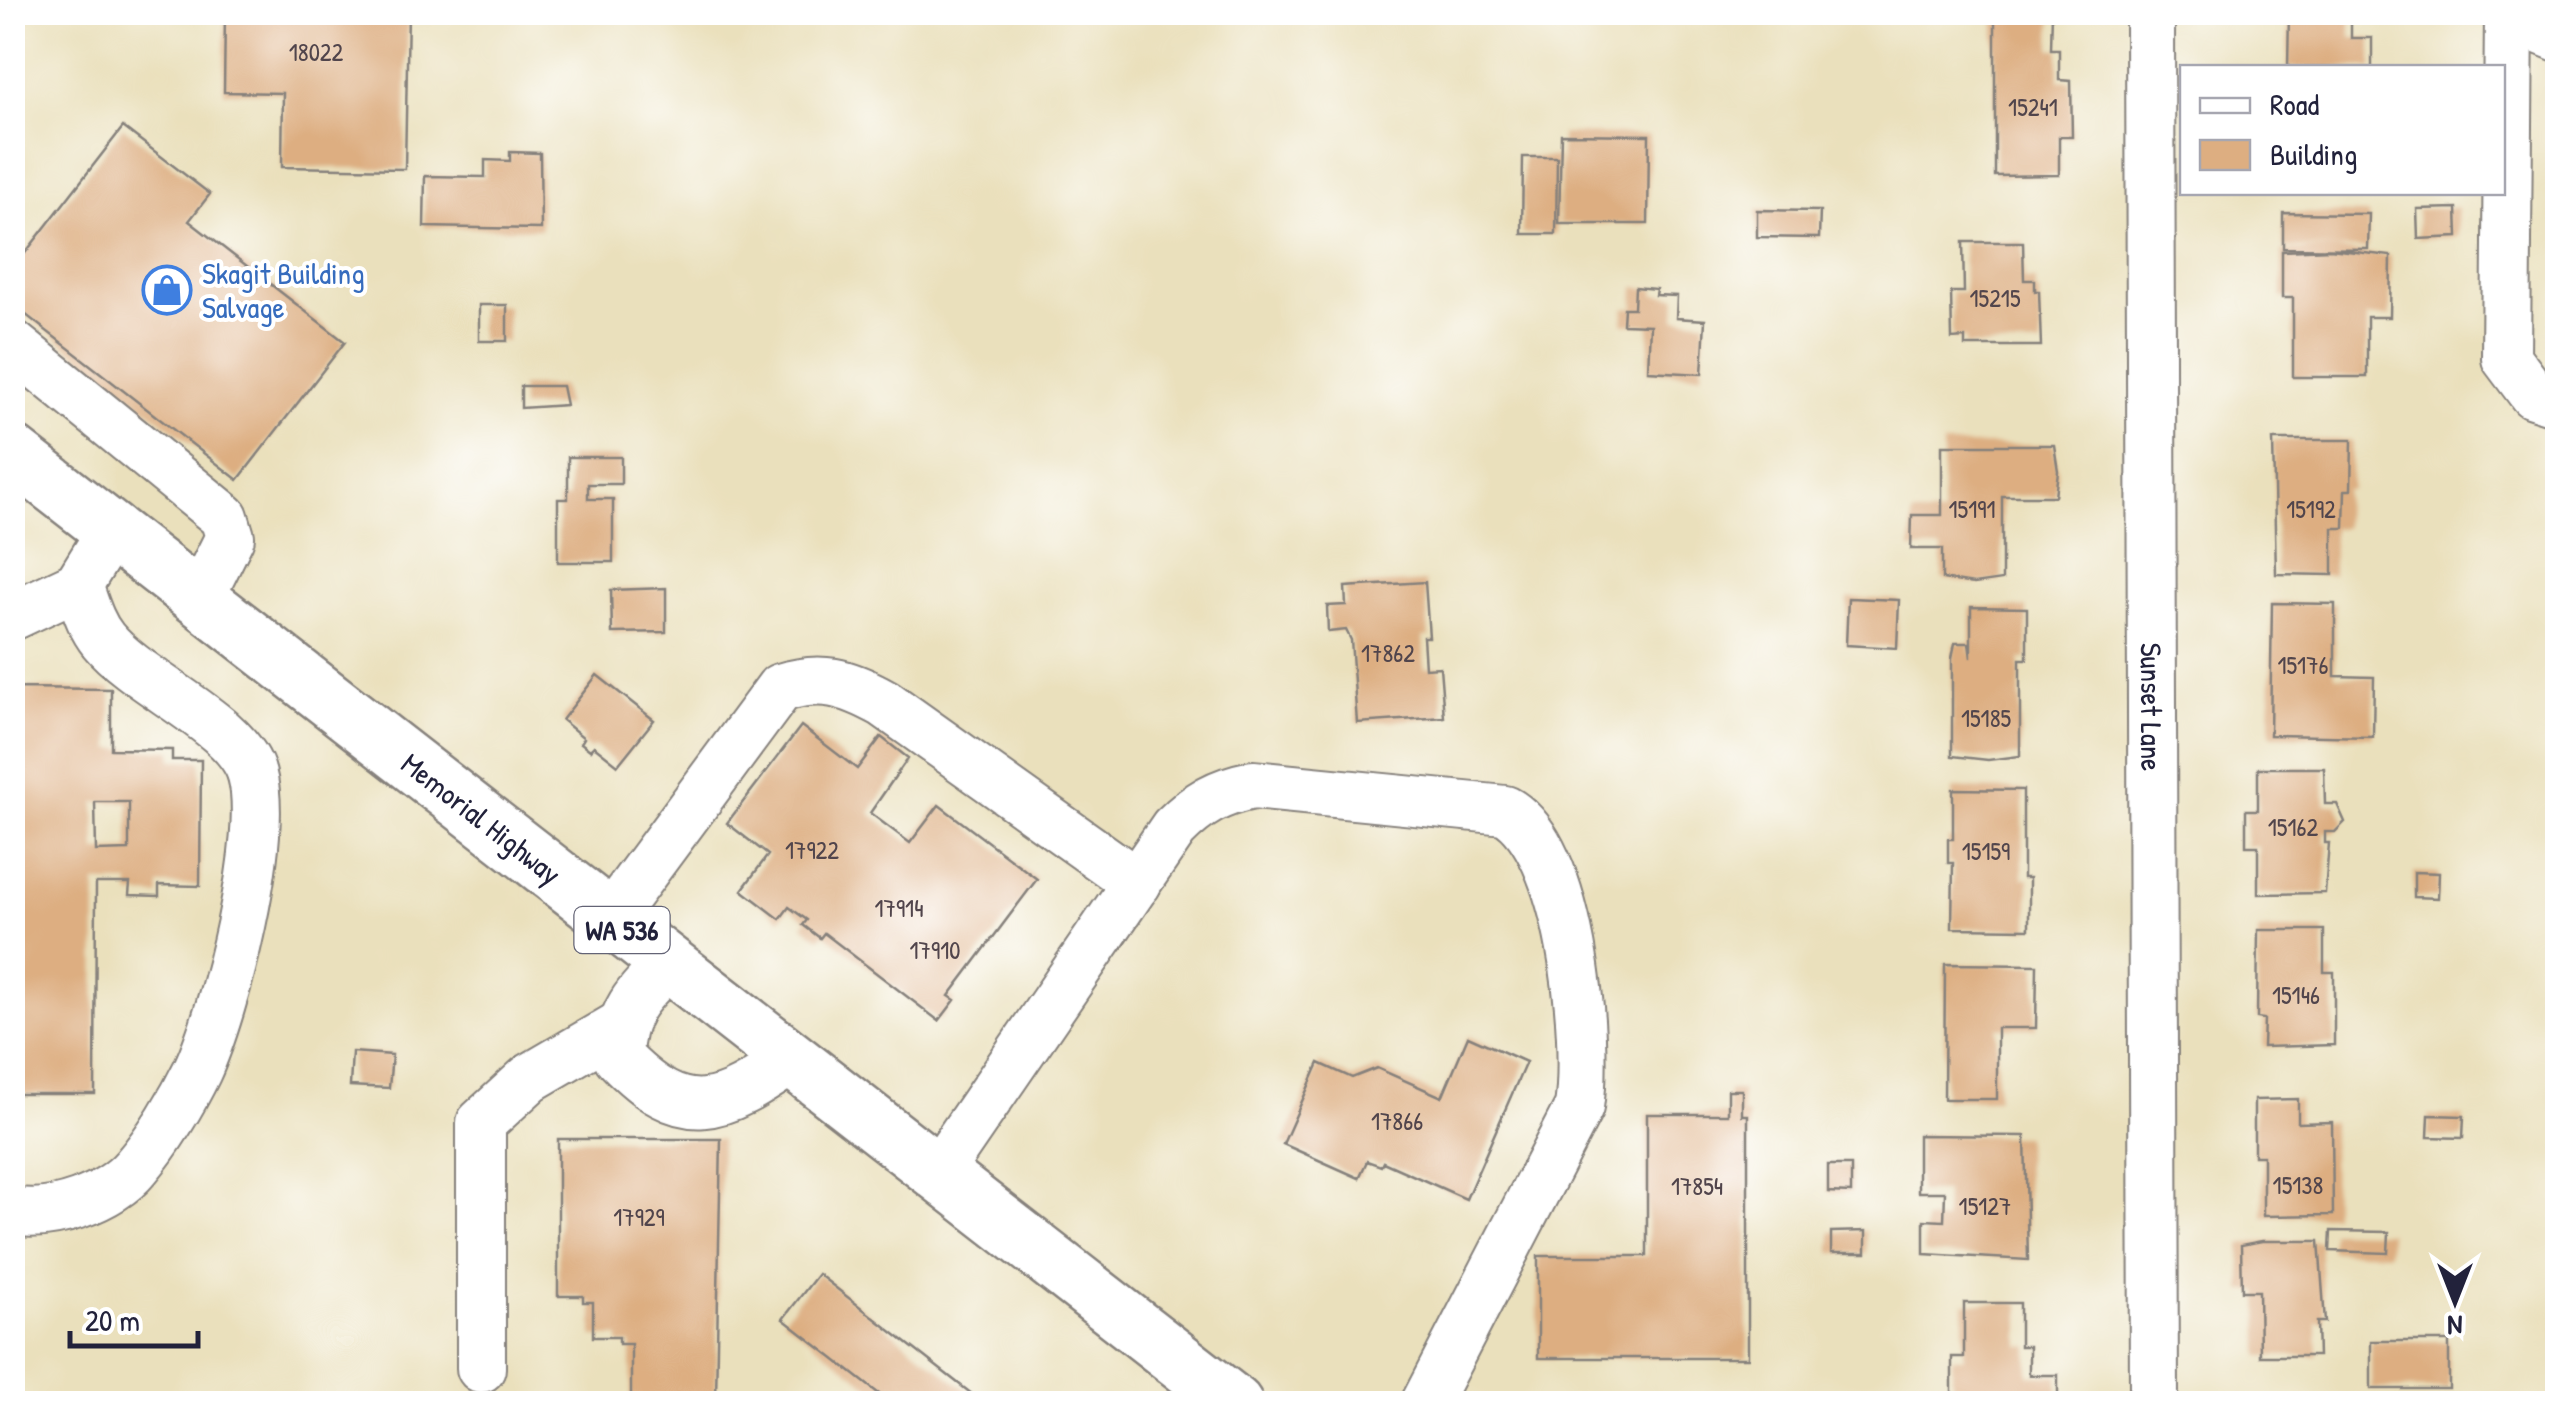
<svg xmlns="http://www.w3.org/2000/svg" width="2570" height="1416" viewBox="0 0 2570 1416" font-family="'Patrick Hand',sans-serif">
<rect width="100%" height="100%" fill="#fff"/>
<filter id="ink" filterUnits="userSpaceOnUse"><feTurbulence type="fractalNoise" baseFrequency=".01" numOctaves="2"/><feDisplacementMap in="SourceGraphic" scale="20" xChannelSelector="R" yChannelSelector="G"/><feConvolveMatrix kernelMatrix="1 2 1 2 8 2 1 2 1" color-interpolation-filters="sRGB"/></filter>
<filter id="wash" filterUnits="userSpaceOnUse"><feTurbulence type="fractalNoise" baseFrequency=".0048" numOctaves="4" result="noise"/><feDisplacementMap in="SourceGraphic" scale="40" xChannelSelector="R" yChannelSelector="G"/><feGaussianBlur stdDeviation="2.25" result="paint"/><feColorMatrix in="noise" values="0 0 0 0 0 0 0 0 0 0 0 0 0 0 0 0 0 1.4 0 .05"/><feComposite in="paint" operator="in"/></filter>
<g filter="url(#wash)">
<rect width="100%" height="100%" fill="#eae0bc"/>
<g id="blocks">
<path fill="#ddae81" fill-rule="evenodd" d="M225,12H408L405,169L282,167L283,93L224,92Z
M1995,12H2052L2051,49H2059V80L2071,81L2072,137H2059V175L1995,176Z
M2289,12H2351V38H2372V68H2288Z
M123,127L210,194L189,221L345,342L238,480L12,304V270Z
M1561,134L1649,135L1648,224H1559Z
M510,152L540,153L541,229L424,227L425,176L485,177V160L510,161Z
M1523,157H1557L1556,234H1522Z
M2457,208L2458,237L2418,239L2417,209Z
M1757,210L1820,211L1819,238L1757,237Z
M2283,213L2369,214L2368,249L2283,248Z
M1963,242H2023L2024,280H2035V291H2039L2041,346H1965V338L1952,339L1951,292H1964Z
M2330,249L2391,256L2390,317H2367V377H2293V298H2282V251Z
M1635,287L1656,289L1655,295L1677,296L1676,318L1705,320L1702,374L1648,371L1650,325L1623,324L1624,308H1634Z
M479,305H507V341H479Z
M521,386H562L566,405L521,408Z
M2273,440H2352L2351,490H2345L2344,528H2333V575L2276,574Z
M1942,445H2054L2058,471L2055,496H2002V580L1974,584L1942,579V549H1911L1912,515H1942Z
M568,457H621V484H588V499H613V562H558V499H568Z
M1425,582L1429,637H1423L1425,668L1440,667L1444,717L1357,723L1351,640L1346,630L1328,632L1327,606L1346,605L1345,587Z
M666,588V632L612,633L611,590Z
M1848,598L1899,600L1897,648L1846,645Z
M2272,603L2335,604V676L2374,677L2373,737L2270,735Z
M1971,607L2027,608V659H2020V756L1988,760L1952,756V658L1955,643H1969L1971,658Z
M597,675L654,720L618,765L594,746L590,750L581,743L584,738L562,720Z
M12,688L111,689V749L172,750V760H201L200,886L159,885V896L129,895L130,883H96L95,1094H12ZM95,802H129V850L96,851Z
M801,726L857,769L881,737L908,758L870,813L910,843L939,805L1037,879L949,996L955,1000L939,1021L824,933L820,938L803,925L807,920L789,907L780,919L742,890L768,855L727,823Z
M2258,768H2324L2325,804H2337L2345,822L2335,832H2325V843H2329L2325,893L2258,894V846H2246V810H2258Z
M1953,789L2023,790V878H2029V929L1952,928L1953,863H1948V839H1953Z
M2414,872L2439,873L2438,898L2414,897Z
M2258,930H2324V972H2334V1045L2263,1047L2264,1019L2257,1018Z
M1945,964L2037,965L2036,1028H1997V1099H1944Z
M1468,1036L1526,1062L1466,1199L1383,1162L1381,1166L1367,1161L1359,1178L1283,1144L1319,1063L1352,1078L1377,1068L1442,1097Z
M352,1052L392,1055L389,1088L350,1086Z
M1728,1090H1742V1115H1748V1358H1538V1256H1647V1114H1728Z
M2298,1099V1123L2332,1122L2333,1215L2263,1216V1156H2254V1100Z
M2429,1115L2464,1116L2463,1138L2428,1137Z
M1918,1135L2025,1136L2028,1260L1924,1254V1220L1944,1221L1945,1192H1918Z
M558,1139H721L716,1398L631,1397V1344H619V1337H593V1302H583V1296H558Z
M1828,1165H1851V1193L1828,1192Z
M1866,1231V1253H1831V1232Z
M2331,1231L2389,1232L2388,1253L2330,1251Z
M2262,1241H2319L2325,1322H2317L2318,1356H2260L2259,1291H2242L2241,1245Z
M818,1274L977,1398L972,1404H892L783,1319Z
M1964,1303H2020V1346H2029V1375H2058V1404H1952V1357H1964Z
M2371,1341H2449V1389H2371Z"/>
</g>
</g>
<g filter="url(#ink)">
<use href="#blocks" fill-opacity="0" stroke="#86817c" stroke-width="2.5"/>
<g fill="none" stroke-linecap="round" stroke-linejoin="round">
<g stroke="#86817c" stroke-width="52">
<g id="minor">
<path id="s1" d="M2150,12L2154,1404"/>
<path d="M2509,12L2506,358L2533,394L2558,402"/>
<path d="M2509,17L2558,37"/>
<path d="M12,344L224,517L230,537L199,599"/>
<path d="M12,616L78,585L112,530"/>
<path d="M609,919L780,688C821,675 846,682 884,703L1137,883"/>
<path d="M668,965C637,994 619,1013 618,1057C685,1127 720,1109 790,1061"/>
<path d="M936,1175L1174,828C1199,803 1218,792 1253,785L1505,810C1571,845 1589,1038 1579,1107L1425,1404"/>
<path d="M12,1211C52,1219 110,1198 136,1167C159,1140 182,1102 197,1071C225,1011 269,837 252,775C239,724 139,684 103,640C90,624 85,604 78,585"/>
<path d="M481,1368V1123L530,1078L619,1026"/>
</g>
</g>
<g stroke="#86817c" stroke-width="60">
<g id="major">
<path id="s2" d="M12,453L1235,1404"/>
</g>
</g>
<use href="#minor" stroke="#fff" stroke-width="48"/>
<use href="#major" stroke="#fff" stroke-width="55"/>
</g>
</g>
<defs>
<g id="shop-ring" transform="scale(2.5)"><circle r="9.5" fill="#fff" stroke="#3f7fe0" stroke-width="1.5"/><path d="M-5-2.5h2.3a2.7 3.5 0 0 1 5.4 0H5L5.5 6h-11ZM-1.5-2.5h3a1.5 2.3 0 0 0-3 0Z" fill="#3f7fe0"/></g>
</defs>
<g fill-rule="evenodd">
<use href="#shop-ring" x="167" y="290"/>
</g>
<g text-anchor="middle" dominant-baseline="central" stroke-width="8" stroke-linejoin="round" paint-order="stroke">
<g font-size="25" fill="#51454c">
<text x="316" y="52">18022</text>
<text x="2033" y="107">15241</text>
<text x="1995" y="298">15215</text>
<text x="1972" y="509">15191</text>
<text x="2311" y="509">15192</text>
<text x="1388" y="653">17862</text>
<text x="2303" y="665">15176</text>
<text x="1986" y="718">15185</text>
<text x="2293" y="827">15162</text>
<text x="812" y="850">17922</text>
<text x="1986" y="851">15159</text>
<text x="899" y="908">17914</text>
<text x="935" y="950">17910</text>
<text x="2296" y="995">15146</text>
<text x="1397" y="1121">17866</text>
<text x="2298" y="1185">15138</text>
<text x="1697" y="1186">17854</text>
<text x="1985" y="1206">15127</text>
<text x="639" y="1217">17929</text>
</g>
<rect fill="#fff" stroke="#646476" stroke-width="2.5" x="574.5" y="907" width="95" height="46" rx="8"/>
<g font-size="28" font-weight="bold" fill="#22223b">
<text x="622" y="930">WA 536</text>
</g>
<g font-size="30" fill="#366cbe" stroke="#fff" text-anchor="start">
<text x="202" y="273">Skagit Building<tspan x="202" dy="34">Salvage</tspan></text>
</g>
<g font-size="30" fill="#22223b" stroke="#fff">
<text stroke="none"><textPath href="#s1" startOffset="695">Sunset Lane</textPath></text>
<text stroke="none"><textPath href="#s2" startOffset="595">Memorial Highway</textPath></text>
</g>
</g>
<rect width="2570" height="1416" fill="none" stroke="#fff" stroke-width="50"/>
<rect x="2180" y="65" width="325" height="130" fill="#ffffff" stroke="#a7a7b1" stroke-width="2.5"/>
<rect x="2200" y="98" width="50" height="15" fill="#ffffff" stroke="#a7a7b1" stroke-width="2.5"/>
<text x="2270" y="115" font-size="30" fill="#22223b">Road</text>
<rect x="2200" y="140" width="50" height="30" fill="#ddae81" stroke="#a7a7b1" stroke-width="2.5"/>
<text x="2270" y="165" font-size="30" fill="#22223b">Building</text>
<g transform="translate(2455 1301) rotate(180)" stroke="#ffffff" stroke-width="8" paint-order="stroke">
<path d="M0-8L18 38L0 25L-18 38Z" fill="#22223b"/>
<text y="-15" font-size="28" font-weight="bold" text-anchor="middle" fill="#22223b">N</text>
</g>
<path d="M70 1331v15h128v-15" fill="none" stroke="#22223b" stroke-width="5"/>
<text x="85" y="1331" font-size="30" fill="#22223b" stroke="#ffffff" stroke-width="8" paint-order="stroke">20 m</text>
</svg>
